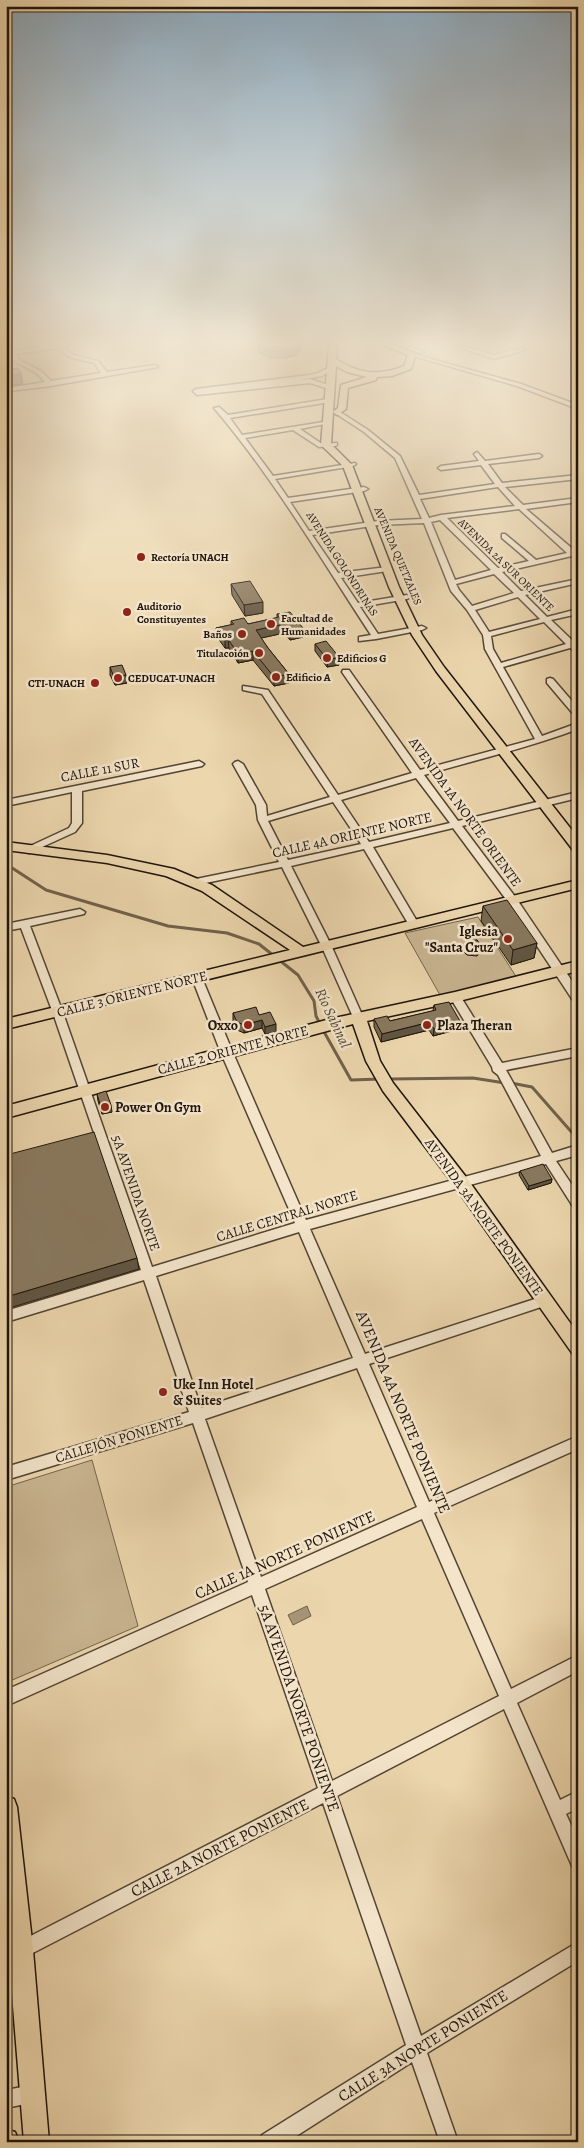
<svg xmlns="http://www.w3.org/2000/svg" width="584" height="2148" viewBox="0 0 584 2148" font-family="Alegreya,serif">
<rect width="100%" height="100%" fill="#ecd6ad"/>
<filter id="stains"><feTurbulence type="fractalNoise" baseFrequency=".004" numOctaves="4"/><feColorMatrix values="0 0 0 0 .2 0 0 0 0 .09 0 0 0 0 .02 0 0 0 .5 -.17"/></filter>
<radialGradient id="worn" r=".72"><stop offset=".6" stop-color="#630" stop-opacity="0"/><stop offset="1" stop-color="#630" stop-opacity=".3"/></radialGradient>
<path fill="#c9b591" stroke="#74644e" d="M478,917L517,978L440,995L405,933Z
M92,1460L138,1626L10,1681L6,1644V1487Z"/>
<path fill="#a69476" stroke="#70614b" d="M307,1606L311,1616L293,1625L288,1615Z"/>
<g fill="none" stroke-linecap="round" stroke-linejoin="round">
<path stroke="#70614b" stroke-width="3" d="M6,864L46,890L168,926L227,933L259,944L298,975L314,1001L316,1016L320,1024
M323,1030L351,1080L380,1079
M389,1079L473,1078L505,1083
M511,1083L532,1087L575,1136H578"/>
<g stroke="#524434" stroke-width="3">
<path id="minor" d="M6,346H10L13,351L47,346H63L73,355L98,361L107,372L155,365L158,367L51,386L10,391L8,390V388L45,382C42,379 39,375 36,373C24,365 8,363 6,346ZM58,348L69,357L94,363L101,373L51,381L41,371L19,360L16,354Z
M401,346H409L424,352L419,353Z
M455,346H464L494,355L522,348L525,350L494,359Z
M410,353L521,384L578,405V409L517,386L410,355Z
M330,367L332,368V370L322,376L299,380L310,379L331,386V388L329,389L310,383L197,395L193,391L196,389L310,375L318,373Z
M328,399L331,401L330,402L230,418L242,435L330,421V423L300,429L322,444L337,443V445L335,446L319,447L293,430L245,438L273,476L355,463L356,464L353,466L275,479L288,498L364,487L368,489L364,491L290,502L309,531L378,521L422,519L395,458L364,432L335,413V411L337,410L368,430L400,456L419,495L495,484L481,465L441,470L438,468L441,466L479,461L474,454L477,452L485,461L539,454L542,456L539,458L488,464L502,483L578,475V479L505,487L523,505L578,498V502L526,509L575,551H578V560L572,556L502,572L521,591L578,579V583L525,595L547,617L578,609V614L551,620L574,642H578V653L570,648L503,667L542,736L578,723V729C528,748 475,760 424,775L458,821L578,792V798L462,826L516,898L578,990V1003L574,1002L508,902L453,828L373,847L418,923L413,926L409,925L364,849L291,866L331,945L363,1017L358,1021L353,1017L321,945L282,867L196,885L191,882L196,879L279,862L258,820L256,805L233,764L235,762L238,761L243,764L266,805L267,816L330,797L262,694L243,690V686L268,690L338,795L412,773L342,672L343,670H349L420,770L535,739L485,649L483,635L467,610L451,591L424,523L378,525L312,535L338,573L387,567L391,569L387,571L341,578L358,603L407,595L411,597L407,599L360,607L378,634L422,626L426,628L422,630L376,639L359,641V637L371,635C321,559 273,477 214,408L219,407L228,415ZM498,487L515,506L441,515L429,518L420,499ZM519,509L567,553L536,560L505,534H502V538L529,561L498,568L447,518ZM440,520L491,570L455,580L431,522ZM494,574L514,593L472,606L459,590L456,584ZM518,597L540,619L489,632L475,610ZM544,622L566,644L501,663L493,649L491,636ZM416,778L450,823L369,842L341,800ZM333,802L361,844L288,860L268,821Z
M550,678L553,679L578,708V717L575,716L547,683V679Z
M199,761L204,764L202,766L82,791V823L75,832L29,853L26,852L24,850L26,848L69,828L72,823V792L6,806V800Z
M80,909L85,912L84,914L30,926L63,1013L152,1267L295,1223L221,1053L192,978L193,975H201L202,978L233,1053L306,1220L541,1156L498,1075L493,1071L492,1067L450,997L451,994H459L502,1063L578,1048V1056L506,1070L552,1153L578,1145V1155L556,1161L578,1194V1210L574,1208L546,1164L310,1229L365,1354L544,1296L549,1297L550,1301L549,1305L544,1306L369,1364L429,1502L578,1436V1449L434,1513L511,1689L578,1655V1671L517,1703L560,1800L578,1791V1808L566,1814L578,1840V1868L572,1866L504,1709L337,1796L421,2036L578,1942V1961L427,2053L458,2142H440L412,2062L287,2142H260L262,2135L406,2045L323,1803L27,1956L21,1959L15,1956L12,1950L15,1944L318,1788L252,1595L6,1706V1690L248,1582L193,1423L6,1480V1467L189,1412L144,1280L6,1322V1311L141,1270L53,1013L21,928L6,931V924ZM299,1232L353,1358L201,1408L156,1276ZM357,1368L417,1507L261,1577L205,1419ZM422,1519L499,1696L332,1781L265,1589Z
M33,2085L40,2087L42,2094L40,2101L6,2108V2090Z"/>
</g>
<g stroke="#1e140b" stroke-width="3">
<path id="major" d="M329,346H337L336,359C357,374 381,376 404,366L408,355L385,346H396L416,354L411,369L392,376L377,377L376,380L348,388L346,409L337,415L333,412L331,444L352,465L399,587L422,635L444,667L578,838V851L573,850L436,671L412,635L389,587L343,466L321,445ZM336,366L347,372L367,377L341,385L338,408L333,412Z
M6,842L107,855L174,869L212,885L303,947L578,880V888L6,1029V1019L290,950L202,891L166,876L107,863L6,850Z
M578,961V971L455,1002L367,1021L380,1061L393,1083L466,1177L578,1334V1356L572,1353L454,1185L383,1091L366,1061L353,1024L6,1118V1106L330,1019L455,992Z
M6,1796L14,1799L17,1807L33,1950L49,2142H24L6,1919Z
M6,2129L15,2132L19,2142H6Z"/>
</g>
<use href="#minor" fill="#f3e4ca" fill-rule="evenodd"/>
<use href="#major" fill="#ecd6ad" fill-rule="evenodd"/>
</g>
<path fill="#766852" stroke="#1e140b" d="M258,346H300V352L297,355L286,358H270L258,352Z
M231,584L263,613L245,616L232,595Z
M277,614L303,628V637L290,640L284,633L261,638L268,648L289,674V683L274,686L253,660L238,663L229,648H225L217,637L216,628L231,625V621L248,624L277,618Z
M315,644L339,665L327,667L315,651Z
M110,667L127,683L115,685L110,675Z
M483,906L537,943L534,958L511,965L481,921Z
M477,940L479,952L477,956L467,955L464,952L465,944Z
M578,972V980L575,977L576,973Z
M434,1005L460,1021L459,1029L433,1036L429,1030L381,1042L374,1027V1019L390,1021L433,1011Z
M233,1013L259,1015L276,1032L265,1034L262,1028L244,1033L237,1030L233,1021Z
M97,1094L112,1112L102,1114L98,1101Z
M520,1171L552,1179L551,1183L528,1190L519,1175Z"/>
<path fill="#605542" stroke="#1e140b" d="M300,346V352L297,355L286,358V352Z
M21,374L23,384L8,386L6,389V376Z
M263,602V613L245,616L244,605Z
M284,624V633L257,639L256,630Z
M303,628V637L290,640V631Z
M225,639H228L229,648H225Z
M253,651V660L238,663V654Z
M339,657V665L327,667L328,660Z
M289,674V683L274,686V677Z
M126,675L127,683L115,685L114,677Z
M537,943L534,958L511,965L513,950Z
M480,944L479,952L477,956L478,948Z
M262,1020V1028L244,1033V1025Z
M460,1021L459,1029L433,1036L434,1029Z
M430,1022L429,1030L381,1042L382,1034Z
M276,1024V1032L265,1034V1027Z
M111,1105L112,1112L102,1114L101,1107Z
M552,1179L551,1183L528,1190L529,1186Z
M137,1258L139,1269L6,1309V1297Z"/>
<path fill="#89795f" stroke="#1e140b" d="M258,346H300L297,348L286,352L270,351Z
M18,368L21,374L6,376V370Z
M250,581L263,602L244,605L231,584Z
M290,612L303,628L290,631L284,624L256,630L268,648L289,674L274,677L253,651L238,654L228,639H225L216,628L234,624L231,621L244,618L248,624L279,617L277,614Z
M326,641L339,657L328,660L315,644Z
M122,665L126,675L114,677L110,667Z
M507,900L537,943L513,950L483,906Z
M477,940L480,944L478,948L467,947L465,944L467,941Z
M449,1002L460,1021L434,1029L430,1022L382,1034L374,1019L387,1016L390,1021L436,1010L434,1005Z
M256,1007L259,1015L270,1012L276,1024L265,1027L262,1020L244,1025L237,1022L233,1013Z
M106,1091L111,1105L101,1107L97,1094Z
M94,1132L137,1258L6,1297V1138L10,1154Z
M543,1164L552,1179L529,1186L520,1171Z"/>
<linearGradient id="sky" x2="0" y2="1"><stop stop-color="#8da7ba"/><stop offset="0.53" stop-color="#f6edda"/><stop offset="1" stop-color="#f6edda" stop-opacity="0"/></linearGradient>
<rect width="584" height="647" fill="url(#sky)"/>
<g fill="#8f2418" stroke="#f3e4ca" stroke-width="2">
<circle cx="141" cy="557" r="5"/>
<circle cx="127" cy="612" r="5"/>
<circle cx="271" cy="624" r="5"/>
<circle cx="242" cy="634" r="5"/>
<circle cx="259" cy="653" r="5"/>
<circle cx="327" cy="658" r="5"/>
<circle cx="276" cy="677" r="5"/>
<circle cx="118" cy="678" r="5"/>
<circle cx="95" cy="683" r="5"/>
<circle cx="508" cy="939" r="5"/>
<circle cx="248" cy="1025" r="5"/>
<circle cx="427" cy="1025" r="5"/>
<circle cx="105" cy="1107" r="5"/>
<circle cx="163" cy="1392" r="5"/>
</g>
<g text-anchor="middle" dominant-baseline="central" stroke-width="5" stroke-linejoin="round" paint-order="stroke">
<g font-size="11" fill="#1e140b" stroke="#f3e4ca">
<text transform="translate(398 556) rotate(67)">AVENIDA QUETZALES</text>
<text transform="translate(342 564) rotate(57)">AVENIDA GOLONDRINAS</text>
<text transform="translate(506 565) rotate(44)">AVENIDA 2A SUR ORIENTE</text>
</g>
<g font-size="11" font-weight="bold" fill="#1e140b" stroke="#f3e4ca" text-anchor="start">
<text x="151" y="557">Rectoría UNACH</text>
<text x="137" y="606">Auditorio<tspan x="137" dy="13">Constituyentes</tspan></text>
<text x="281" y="618">Facultad de<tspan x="281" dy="13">Humanidades</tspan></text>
<text x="232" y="634" text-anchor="end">Baños</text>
<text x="249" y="653" text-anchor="end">Titulacoión</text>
<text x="337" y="658">Edificios G</text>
<text x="286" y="677">Edificio A</text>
<text x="128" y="678">CEDUCAT-UNACH</text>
<text x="85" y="683" text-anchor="end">CTI-UNACH</text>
</g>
<g font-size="14" fill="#1e140b" stroke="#f3e4ca">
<text transform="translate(100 770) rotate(-11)">CALLE 11 SUR</text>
<text transform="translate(465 812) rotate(54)">AVENIDA 1A NORTE ORIENTE</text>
<text transform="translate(352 835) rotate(-13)">CALLE 4A ORIENTE NORTE</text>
<text transform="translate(132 994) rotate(-14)">CALLE 3 ORIENTE NORTE</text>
<text transform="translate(233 1050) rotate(-15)">CALLE 2 ORIENTE NORTE</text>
<text transform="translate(136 1193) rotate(71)">5A AVENIDA NORTE</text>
<text transform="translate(287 1216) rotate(-17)">CALLE CENTRAL NORTE</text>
<text transform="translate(484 1217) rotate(54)">AVENIDA 3A NORTE PONIENTE</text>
<text transform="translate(119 1439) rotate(-17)">CALLEJÓN PONIENTE</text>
</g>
<g font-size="14" font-weight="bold" fill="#1e140b" stroke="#f3e4ca" text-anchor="start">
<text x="498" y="931" text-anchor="end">Iglesia<tspan x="498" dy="16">"Santa Cruz"</tspan></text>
<text x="238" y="1025" text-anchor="end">Oxxo</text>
<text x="437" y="1025">Plaza Theran</text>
<text x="115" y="1107">Power On Gym</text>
<text x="173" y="1384">Uke Inn Hotel<tspan x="173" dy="16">&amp; Suites</tspan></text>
</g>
<g font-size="15" font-style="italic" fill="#544736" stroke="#f3e4ca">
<text transform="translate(333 1018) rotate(65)">Río Sabinal</text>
</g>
<g font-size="16" fill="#1e140b" stroke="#f3e4ca">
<text transform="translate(403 1412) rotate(67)">AVENIDA 4A NORTE PONIENTE</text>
<text transform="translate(285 1555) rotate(-24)">CALLE 1A NORTE PONIENTE</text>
<text transform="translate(299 1708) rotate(71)">5A AVENIDA NORTE PONIENTE</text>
<text transform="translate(220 1848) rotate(-27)">CALLE 2A NORTE PONIENTE</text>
<text transform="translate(423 2046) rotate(-32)">CALLE 3A NORTE PONIENTE</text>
</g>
</g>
<rect width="584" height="2148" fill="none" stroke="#ecd6ad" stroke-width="25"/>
<rect x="8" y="8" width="569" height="2133" fill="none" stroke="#1e140b" stroke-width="2.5"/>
<rect x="12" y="12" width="559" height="2123" fill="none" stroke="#1e140b"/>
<rect width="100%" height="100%" filter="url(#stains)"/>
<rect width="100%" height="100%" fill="url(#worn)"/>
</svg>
